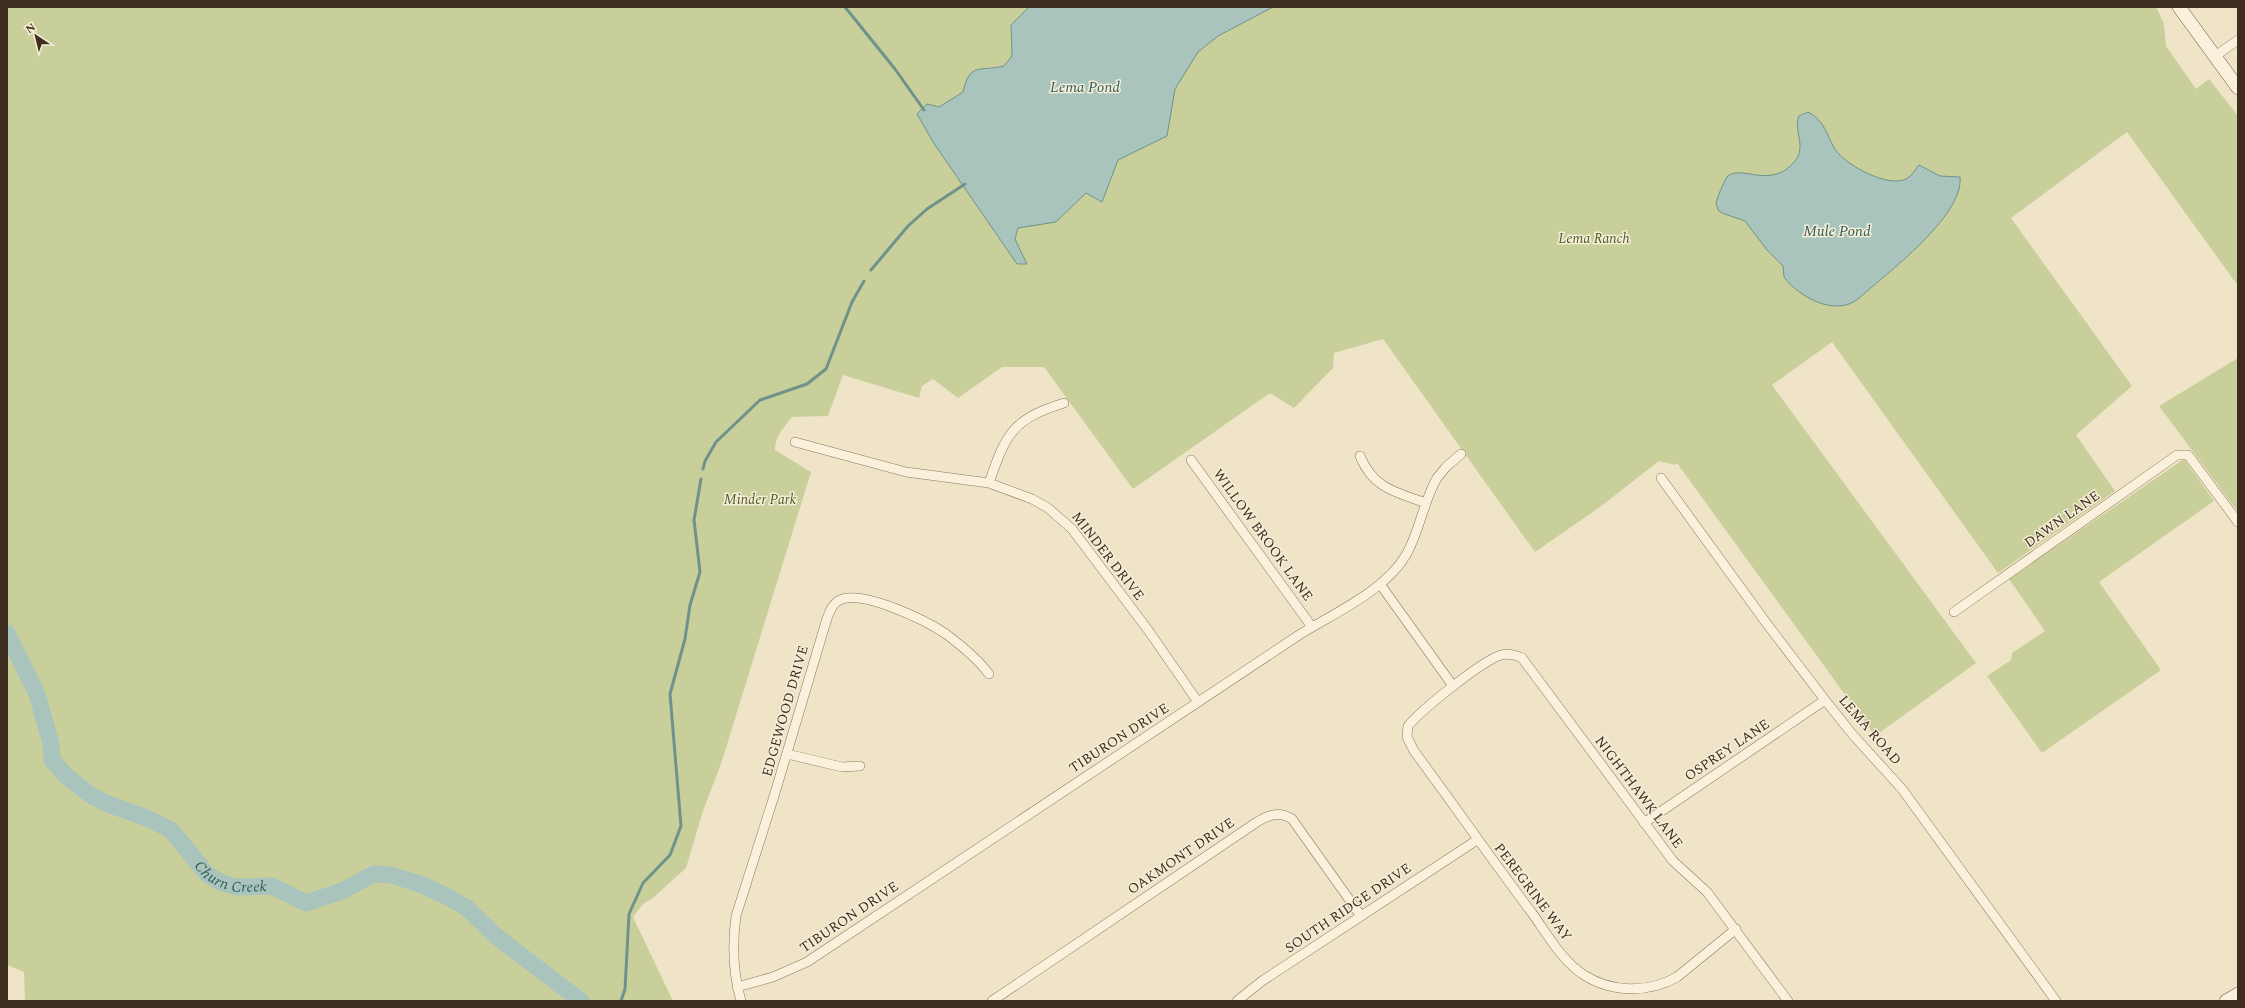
<svg xmlns="http://www.w3.org/2000/svg" width="2245" height="1008" viewBox="0 0 2245 1008" font-family="Spectral,serif">
<rect width="100%" height="100%" fill="#f0e4c8"/>
<path fill="#c9cf9b" d="M7,7H2156L2164,24L2166,46L2196,89L2209,79L2238,116V286L2127,132L2011,218L2132,386L2076,435L2115,491L1998,573L1832,342L1772,385L1976,663L1875,736L1677,463L1675,465L1659,461L1600,507L1535,552L1383,339L1334,353L1333,368L1294,408L1270,393L1133,489L1044,367H1002L958,398L933,379L922,386L919,398L843,375L828,416L792,417C784,427 775,436 775,450L811,472L722,761L703,811L686,868L654,897L643,904L633,917L673,1001H25L24,972L7,965Z
M2238,358V512L2159,406Z
M2184,459L2214,501L2099,582L2161,670L2042,753L1987,676L2011,660L2012,653L2045,631L2009,579Z"/>
<path fill="#a9c4bc" stroke="#6f938a" d="M1029,7H1273L1218,36L1198,52L1175,89L1167,136L1118,160L1102,202L1086,193L1056,222L1018,228L1015,239L1027,264H1017L933,142L917,114L927,104L939,107L963,92C970,62 978,72 1004,66L1012,56L1011,25Z
M1808,112C1825,121 1826,134 1835,149C1845,165 1888,188 1906,179C1912,176 1915,170 1919,165L1940,176L1960,177C1964,216 1886,274 1858,299C1835,317 1799,297 1784,277L1783,266L1767,250L1745,221L1722,213L1718,210L1716,203C1718,196 1723,183 1727,177C1740,163 1771,191 1795,161C1807,146 1793,131 1799,116Z"/>
<g fill="none" stroke-linecap="round" stroke-linejoin="round">
<path stroke="#6f938a" stroke-width="3" d="M845,7L895,69L924,110
M871,270L908,226L927,209L965,184
M703,469L705,461L716,442L760,400L807,384L826,369L852,302L864,281
M621,1001L625,989L629,914L643,883L670,855L681,826L670,694L685,639L690,605L700,572L694,520L701,479"/>
<path stroke="#a9c4bc" stroke-width="17" id="s1" d="M7,633L37,694L51,744L52,760L66,776L92,796L108,804L147,818L171,830L207,874L220,882L236,887L272,886L306,903L342,891L374,874L391,875L420,884L448,897L467,908L497,937L581,1001"/>
<g stroke="#8d765c" stroke-width="10">
<path id="street" d="M2215,56L2238,40
M795,442L906,472L989,483L1032,499L1048,508L1072,529L1148,630L1198,702
M1360,456C1373,488 1395,492 1426,503
M1191,460L1312,627
M1661,478L1767,624L1825,700L1853,735L1902,789L2056,1001
M989,483C1006,433 1013,419 1064,403
M1380,584L1453,686
M1954,612L2177,455H2188L2238,522
M787,754L842,767L860,766
M1644,823L1825,700
M1736,929L1677,977C1649,993 1612,993 1584,975C1562,961 1547,934 1532,913C1492,860 1454,805 1414,751L1407,737L1408,726C1422,709 1482,661 1501,655C1509,653 1515,655 1522,658L1673,861L1707,892L1788,1001
M737,987L773,977L807,962L1299,635C1334,613 1385,591 1406,555C1420,531 1423,502 1437,478L1446,467L1461,454
M741,1001C733,973 732,945 736,916L775,793L825,625C828,616 831,604 840,600C862,589 927,621 946,634C962,646 977,658 989,674
M992,1001L1254,824C1266,816 1278,810 1292,819L1361,916
M1237,1001L1262,981L1477,840"/>
</g>
<g stroke="#6f573f" stroke-width="14">
<path id="secondary" d="M2179,7L2238,88
M2226,1001L2238,994"/>
</g>
<use href="#street" stroke="#faf1dc" stroke-width="9"/>
<use href="#secondary" stroke="#faf1dc" stroke-width="13"/>
</g>
<g text-anchor="middle" dominant-baseline="central" stroke-width="3" stroke-linejoin="round" paint-order="stroke">
<g font-size="14" font-style="italic" fill="#4d5a26" stroke="#f7eed8">
<text x="1594" y="238">Lema Ranch</text>
<text x="760" y="499">Minder Park</text>
</g>
<g font-size="14" fill="#3d2e20" stroke="#f7eed8">
<text transform="translate(2062 519) rotate(-35)">DAWN LANE</text>
<text transform="translate(1263 535) rotate(54)">WILLOW BROOK LANE</text>
<text transform="translate(1108 556) rotate(52)">MINDER DRIVE</text>
<text transform="translate(785 711) rotate(-74)">EDGEWOOD DRIVE</text>
<text transform="translate(1870 730) rotate(49)">LEMA ROAD</text>
<text transform="translate(1119 738) rotate(-33)">TIBURON DRIVE</text>
<text transform="translate(1727 750) rotate(-34)">OSPREY LANE</text>
<text transform="translate(1639 792) rotate(53)">NIGHTHAWK LANE</text>
<text transform="translate(1181 856) rotate(-34)">OAKMONT DRIVE</text>
<text transform="translate(1533 892) rotate(53)">PEREGRINE WAY</text>
<text transform="translate(1348 908) rotate(-34)">SOUTH RIDGE DRIVE</text>
<text transform="translate(849 917) rotate(-34)">TIBURON DRIVE</text>
</g>
<g font-size="15" font-style="italic" fill="#2f5d5a" stroke="#f7eed8">
<text x="1085" y="87">Lema Pond</text>
<text x="1837" y="231">Mule Pond</text>
<text stroke="none"><textPath href="#s1" startOffset="357">Churn Creek</textPath></text>
</g>
</g>
<rect width="2245" height="1008" fill="none" stroke="#3d2e20" stroke-width="16"/>
<g transform="translate(36 36) rotate(325)" stroke="#f7eed8" stroke-width="3" paint-order="stroke">
<path d="M0-3L7 15L0 10L-7 15Z" fill="#3d2e20"/>
<text y="-6" font-size="11" font-weight="bold" text-anchor="middle" fill="#3d2e20">N</text>
</g>
</svg>
